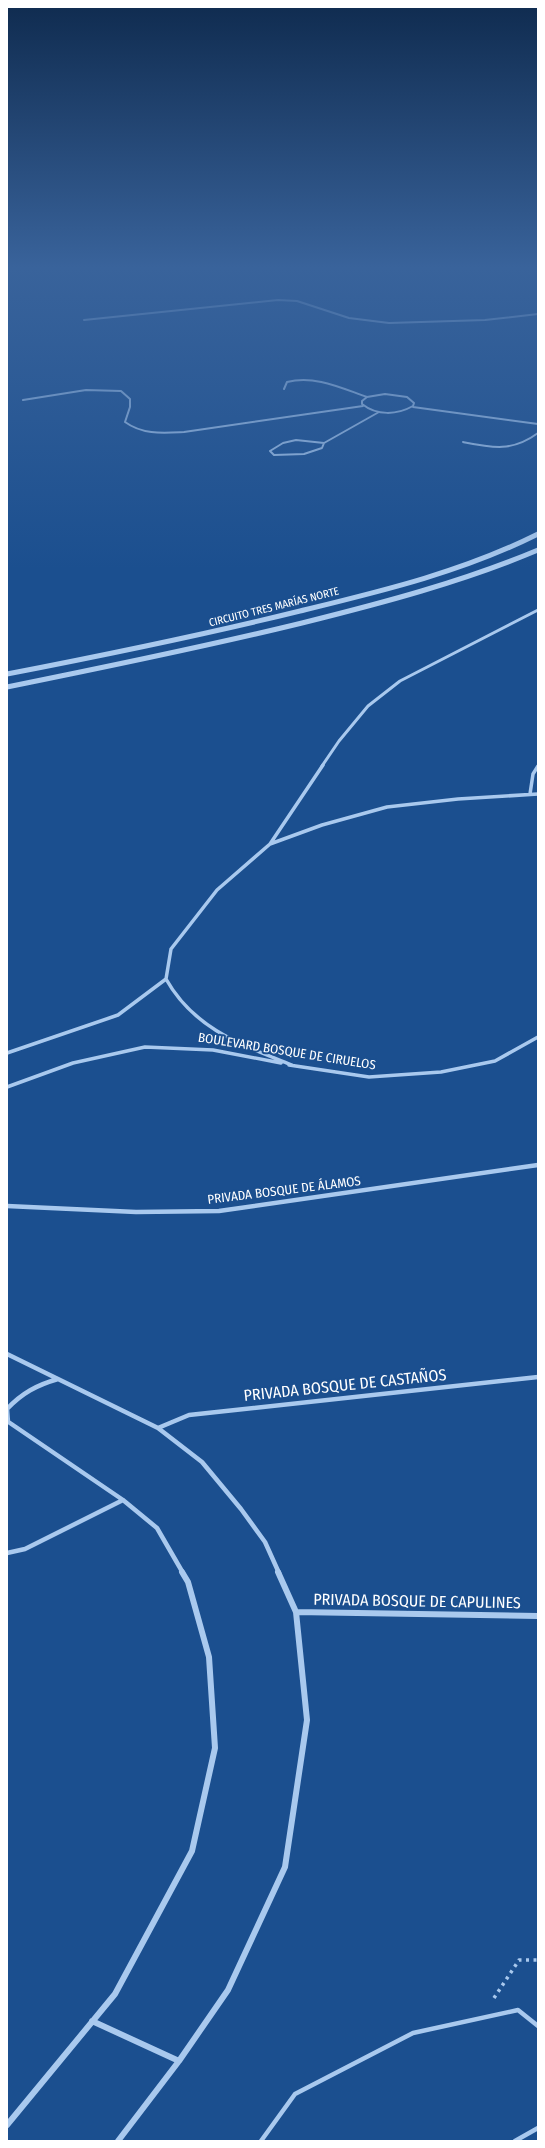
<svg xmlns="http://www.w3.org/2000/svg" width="545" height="2148" viewBox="0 0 545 2148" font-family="'Fira Sans Condensed',sans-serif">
<rect width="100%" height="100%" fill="#1b4f8f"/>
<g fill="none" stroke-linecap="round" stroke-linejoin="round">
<path stroke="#a9c9ee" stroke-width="3.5" stroke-dasharray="3 4.5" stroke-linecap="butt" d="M494,1998L519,1960H538"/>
<path stroke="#a9c9ee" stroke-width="4.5" d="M261,2141L295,2094L413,2033L518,2010L538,2026
M515,2141L538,2128"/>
<path stroke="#a9c9ee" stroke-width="2" d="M84,320L278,300L297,301L349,318L389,323L485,320L538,314
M284,389L287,382C315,375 341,388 367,397
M385,394L407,397L414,403L413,406C397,415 377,416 362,404V401L367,397Z
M23,400L86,390L121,391L130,399V407L125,422C143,435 163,433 184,432L363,406
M413,407L538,424
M296,440L324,443L322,448L304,454L274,455L270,451L283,443Z
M463,442C493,448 512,452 538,433
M324,443L379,412"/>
<path stroke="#a9c9ee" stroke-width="3" d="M322,766L339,741L368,706L400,681L538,610"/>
<path stroke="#a9c9ee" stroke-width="3.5" d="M530,794L533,774L538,766
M270,844L323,765
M7,1053L118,1015L166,979
M289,1065L369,1077L441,1072L495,1061L538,1037
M292,1065C242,1045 194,1029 166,979L171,949L217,890L270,844L322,825L387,807L458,799L538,794
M7,1087L73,1063L145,1047L213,1050L281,1063"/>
<path stroke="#a9c9ee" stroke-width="4.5" d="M7,1206L136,1212L219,1211L538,1165
M7,1354L158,1428L202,1462L241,1509L265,1542L279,1573
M7,1421L123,1500L157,1528L183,1573
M8,1422L7,1409C22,1393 37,1385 58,1379
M158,1428L189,1415L538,1377
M7,1553L25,1549L123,1500"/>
<path stroke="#a9c9ee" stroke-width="6" d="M296,1612L538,1616
M92,2021L179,2061
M7,2125L115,1994L192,1851L215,1748L209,1657L188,1582L182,1572
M118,2141L179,2061L228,1990L285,1867L307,1720L296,1612L278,1572"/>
<path stroke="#a9c9ee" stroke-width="5" d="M7,674C105,655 203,635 300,611C382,591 462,572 538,534
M7,687C106,667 204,647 302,623C382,603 462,582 538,550"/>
</g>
<linearGradient id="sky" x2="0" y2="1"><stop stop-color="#0f2b4f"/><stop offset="0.47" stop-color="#39639b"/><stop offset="1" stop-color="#39639b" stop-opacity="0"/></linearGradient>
<rect width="545" height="569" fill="url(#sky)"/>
<g text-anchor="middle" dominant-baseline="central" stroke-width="4" stroke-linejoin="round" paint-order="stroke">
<g font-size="11" fill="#fff" stroke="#1b4f8f">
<text transform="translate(274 607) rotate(-14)">CIRCUITO TRES MARÍAS NORTE</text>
</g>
<g font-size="13" fill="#fff" stroke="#1b4f8f">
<text transform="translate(287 1051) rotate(9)">BOULEVARD BOSQUE DE CIRUELOS</text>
<text transform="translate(284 1190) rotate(-7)">PRIVADA BOSQUE DE ÁLAMOS</text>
</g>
<g font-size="16" fill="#fff" stroke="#1b4f8f">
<text transform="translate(345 1385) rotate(-6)">PRIVADA BOSQUE DE CASTAÑOS</text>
<text transform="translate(417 1601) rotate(1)">PRIVADA BOSQUE DE CAPULINES</text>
</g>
</g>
<rect width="545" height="2148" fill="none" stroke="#ffffff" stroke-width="16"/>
</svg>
